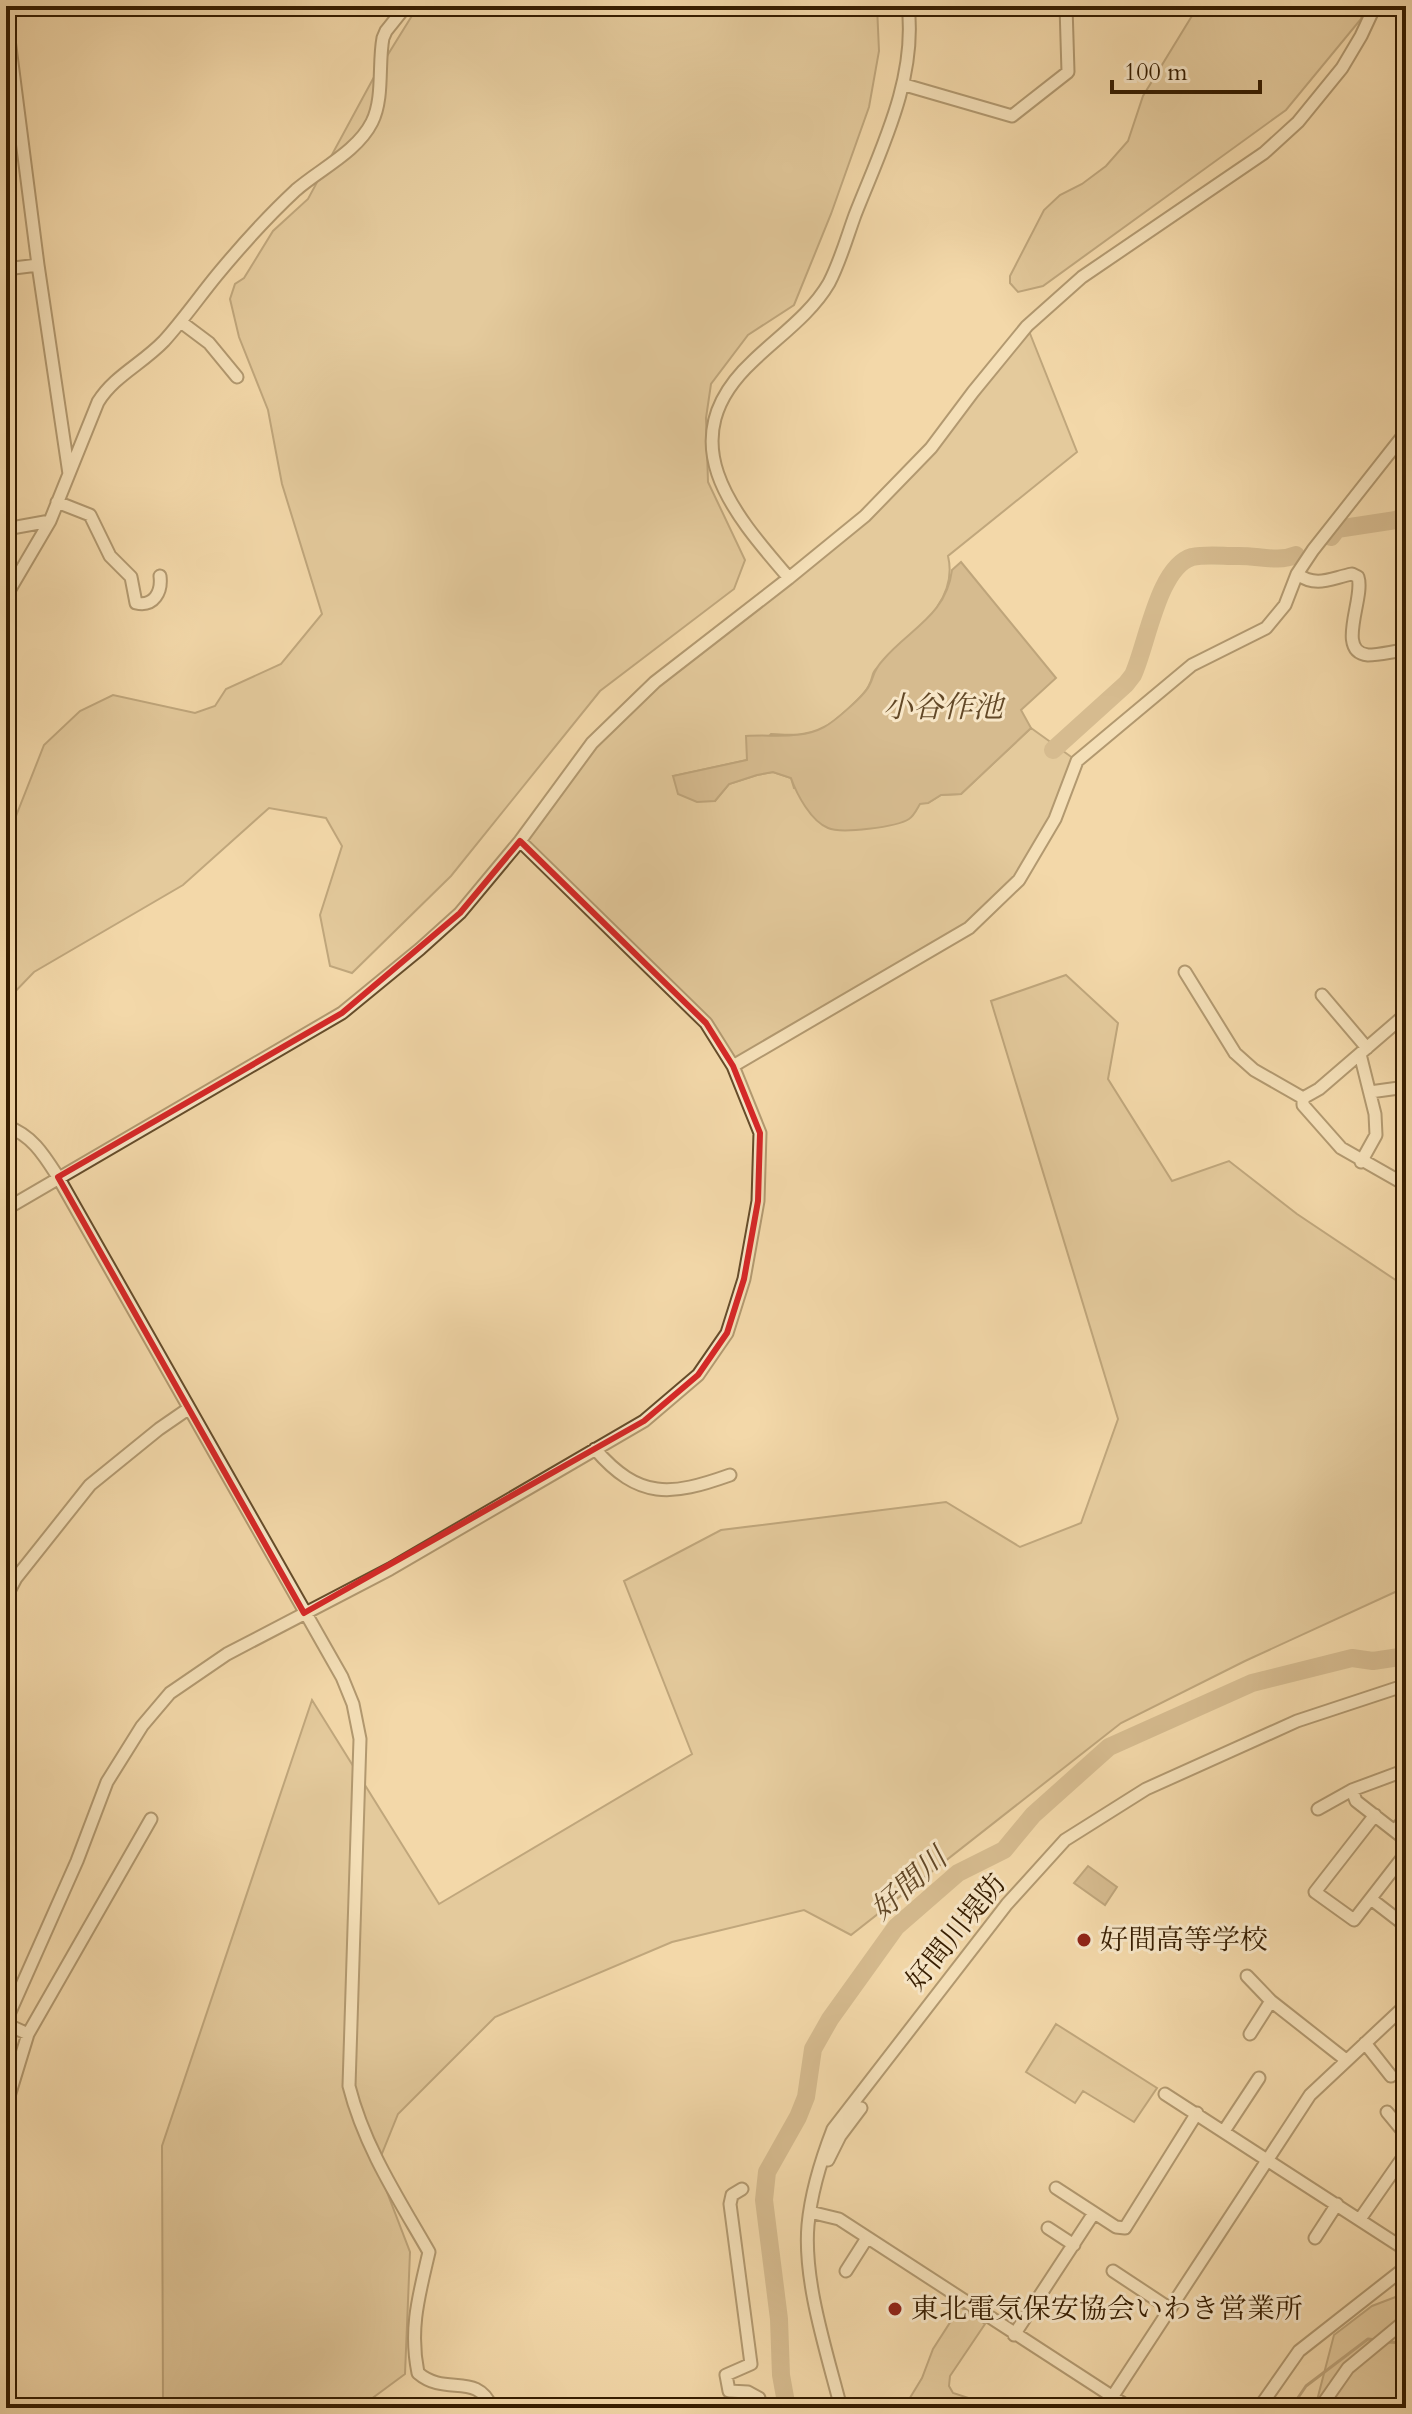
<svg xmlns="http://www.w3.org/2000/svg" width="1412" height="2414" viewBox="0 0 1412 2414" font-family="Cardo,'Noto Serif JP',serif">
<rect width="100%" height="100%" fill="#f3d8a9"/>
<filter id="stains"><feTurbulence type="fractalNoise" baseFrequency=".0025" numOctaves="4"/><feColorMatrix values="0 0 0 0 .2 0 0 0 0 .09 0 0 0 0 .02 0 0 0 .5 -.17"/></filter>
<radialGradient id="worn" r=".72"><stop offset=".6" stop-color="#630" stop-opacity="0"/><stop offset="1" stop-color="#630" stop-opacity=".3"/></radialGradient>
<path fill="#d3b88c" stroke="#846a46" stroke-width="2" d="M418,6H877L879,51L869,107L831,214L794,305L748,335L711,384L706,418L708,482L745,560L734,589L600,691L451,876L352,973L330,966L320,915L342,846L326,818L269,808L183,885L34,972L6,1001V819L16,816L44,745L80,711L113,695L195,713L215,706L226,689L281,664L322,614L282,484L268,410L239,337L230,299L235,284L244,278L273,231L308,199L374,77Z
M1198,6H1364L1361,19L1286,110L1043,286L1018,292L1010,283V276L1044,210L1060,195L1082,184L1106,166L1128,141L1143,96Z
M1027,326L1077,452L948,556C960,606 906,637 876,669C871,674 873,679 869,685C865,695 834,722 825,727C807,737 791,735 771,734L747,760L674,776L715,801L729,784L757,775L773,772L791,778L794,788L928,803L941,795L961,794L1031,728L1077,761L1055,819L1019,880L969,928L733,1066L706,1023L520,841L592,743L655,682L789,578L931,448Z
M1066,975L1118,1023L1108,1079L1172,1181L1229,1161L1297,1214L1406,1287V1587L1245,1661L1121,1723L851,1935L804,1910L672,1942L495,2017L398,2114L377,2166L410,2252L405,2374L359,2408H155L163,2404L162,2146L312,1700L439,1904L692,1754L624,1581L721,1530L946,1502L1020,1547L1081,1523L1118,1419L991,1001Z
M1056,2024L1157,2088L1134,2122L1083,2091L1075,2103L1026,2072Z
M1406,2293V2408H1315L1334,2335L1372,2306Z
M960,2307L985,2324L950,2376L949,2386L953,2393L981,2402L985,2408L905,2406L922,2378L933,2349Z"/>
<path fill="#b39870" stroke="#816743" stroke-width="2" d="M961,562L1056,678L1021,710L1031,728L961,794L941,795L928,803L920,804C917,809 914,816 909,819C897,827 841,834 828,828C811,821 797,795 791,778L773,772L757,775L729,784L715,801L697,802L678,794L673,776L747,760L746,736C773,734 800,740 824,727C834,722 864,696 869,686C875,675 872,672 883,660C909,629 946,616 952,570Z
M1088,1866L1117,1887L1105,1905L1074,1883Z"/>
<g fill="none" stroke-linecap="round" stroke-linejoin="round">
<path stroke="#816743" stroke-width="3" d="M1387,2342L1406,2343
M1291,2408L1306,2386L1368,2339L1376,2340"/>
<path stroke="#b39870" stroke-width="18" d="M1331,537L1337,529L1396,520L1406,515
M1053,750L1126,684L1133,675C1147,645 1158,567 1192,557C1205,554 1222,556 1236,556C1257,555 1277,563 1296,555
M787,2408L781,2375L779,2319L764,2200L767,2172L798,2117L806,2097L813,2049L830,2019L896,1927L958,1873L1004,1850L1033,1815L1109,1747L1252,1683L1352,1658L1373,1661L1406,1656"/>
<g stroke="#654c2a" stroke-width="15">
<path id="minor" d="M6,16L38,265L69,474
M905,85L1012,116L1068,72L1066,6
M6,269L38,265
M181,322L209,343L237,377
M57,502L90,515L110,556L131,577L136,603C154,607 162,592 160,576
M6,529L50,521
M1297,574C1317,588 1331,578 1352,574L1358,577C1365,598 1335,652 1368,655C1380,655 1394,651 1406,650
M789,578C731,511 669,439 753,361C779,336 811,314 829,283C840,262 847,237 855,215C881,149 917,79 908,6
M6,596L50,521L98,402C114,376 142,364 164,341C183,320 199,297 217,275C241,246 268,216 296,190C320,169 357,152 372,122C384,98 378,64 383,38L386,31L406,6
M6,707L9,711
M1185,972L1235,1053L1254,1070L1303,1098L1319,1089L1406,1014
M1322,995L1367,1048
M1360,1054L1375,1114L1376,1135L1361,1162
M733,1066L969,928L1019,880L1055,819L1077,761L1192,665L1266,628L1285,605L1297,574L1313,550L1406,432
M1370,1092L1406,1087
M1303,1098V1105L1341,1148L1406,1185
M6,1126C32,1135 44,1155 58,1177L342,1677L353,1704L360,1739L349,2086C364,2146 398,2198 429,2252C419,2295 409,2329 418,2373C446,2397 477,2371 492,2408
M6,1209L342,1013L420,949L460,913L520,841L592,743L655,682L789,578L865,516L931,448L973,392L1027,326L1082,277L1264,153L1298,122L1342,68L1361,36L1375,6
M595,1449C639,1500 671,1496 730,1475
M6,1597L16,1578L90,1485L159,1429L188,1409
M1352,1790L1356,1801L1406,1840
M1318,1809L1352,1790L1406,1770
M1375,1815L1315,1892L1354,1920L1406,1853
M1395,1831L1406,1817
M1371,1899L1406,1926
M1247,1976L1271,2001L1346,2060
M6,2021L77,1861L107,1782L142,1726L170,1693L227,1654L390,1569L644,1421L698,1375L727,1333L744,1279L758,1201L760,1133L733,1066L706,1023L520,841
M6,2024L28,2034
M1250,2034L1271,2001
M1365,2043L1391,2076
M1165,2094L1406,2250
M6,2106L28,2034L151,1819
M1387,2112L1406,2135
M1224,2131L1259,2078
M828,2160L840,2136L861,2108
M1056,2188L1116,2227L1125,2228L1197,2113
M742,2189L732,2195L730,2204L751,2364L726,2375L729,2391L748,2392L759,2398L760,2408
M810,2212L839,2219L1130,2408
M1360,2219L1406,2153
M1048,2228L1074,2245
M1315,2238L1337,2204
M846,2271L867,2238
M1113,2271L1169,2308
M1014,2335L1092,2216
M841,2408C827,2353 803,2281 808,2225C811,2192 821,2160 833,2129L1007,1904L1065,1840L1146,1789L1297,1721L1406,1685
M1105,2408L1310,2095L1406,2005
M1259,2408L1299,2351L1406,2267
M1320,2408L1348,2368L1406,2320"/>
</g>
<use href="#minor" stroke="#f7e6c7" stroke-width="11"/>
</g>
<path d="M0 0H1412V2414H0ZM520,841L706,1023L733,1066L760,1133L758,1201L744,1279L727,1333L698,1375L644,1421L304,1613L58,1177L342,1013L460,913Z" fill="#f3d8a9" fill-opacity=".55" fill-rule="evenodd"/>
<path fill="none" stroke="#d62828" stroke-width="6" stroke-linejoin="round" d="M520,841L706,1023L733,1066L760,1133L758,1201L744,1279L727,1333L698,1375L644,1421L304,1613L58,1177L342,1013L460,913Z"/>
<g fill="#8f2418" stroke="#f7e6c7" stroke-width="3">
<circle cx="1084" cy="1940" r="8"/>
<circle cx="895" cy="2309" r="8"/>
</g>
<g text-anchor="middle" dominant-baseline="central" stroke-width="6" stroke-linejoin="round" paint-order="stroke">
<g font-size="28" fill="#361d00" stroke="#f7e6c7">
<text transform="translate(956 1932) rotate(-51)">好間川堤防</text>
</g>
<g font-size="28" fill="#361d00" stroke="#f7e6c7" text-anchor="start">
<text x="1100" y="1940">好間高等学校</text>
<text x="911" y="2309">東北電気保安協会いわき営業所</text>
</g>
<g font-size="30" font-style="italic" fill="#624827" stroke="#f7e6c7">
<text x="943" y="707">小谷作池</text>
<text transform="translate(909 1884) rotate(-42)">好間川</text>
</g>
</g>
<rect width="1412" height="2414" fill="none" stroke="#f3d8a9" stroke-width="32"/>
<rect x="8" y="8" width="1396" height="2398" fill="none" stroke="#361d00" stroke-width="4"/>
<rect x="16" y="16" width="1380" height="2382" fill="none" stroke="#361d00" stroke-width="2"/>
<path d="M1112 80v12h148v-12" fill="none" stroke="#361d00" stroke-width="4"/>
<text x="1124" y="80" font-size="24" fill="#361d00" stroke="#f7e6c7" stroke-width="6" paint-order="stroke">100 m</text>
<rect width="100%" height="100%" filter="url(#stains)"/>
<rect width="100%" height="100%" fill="url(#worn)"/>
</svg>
